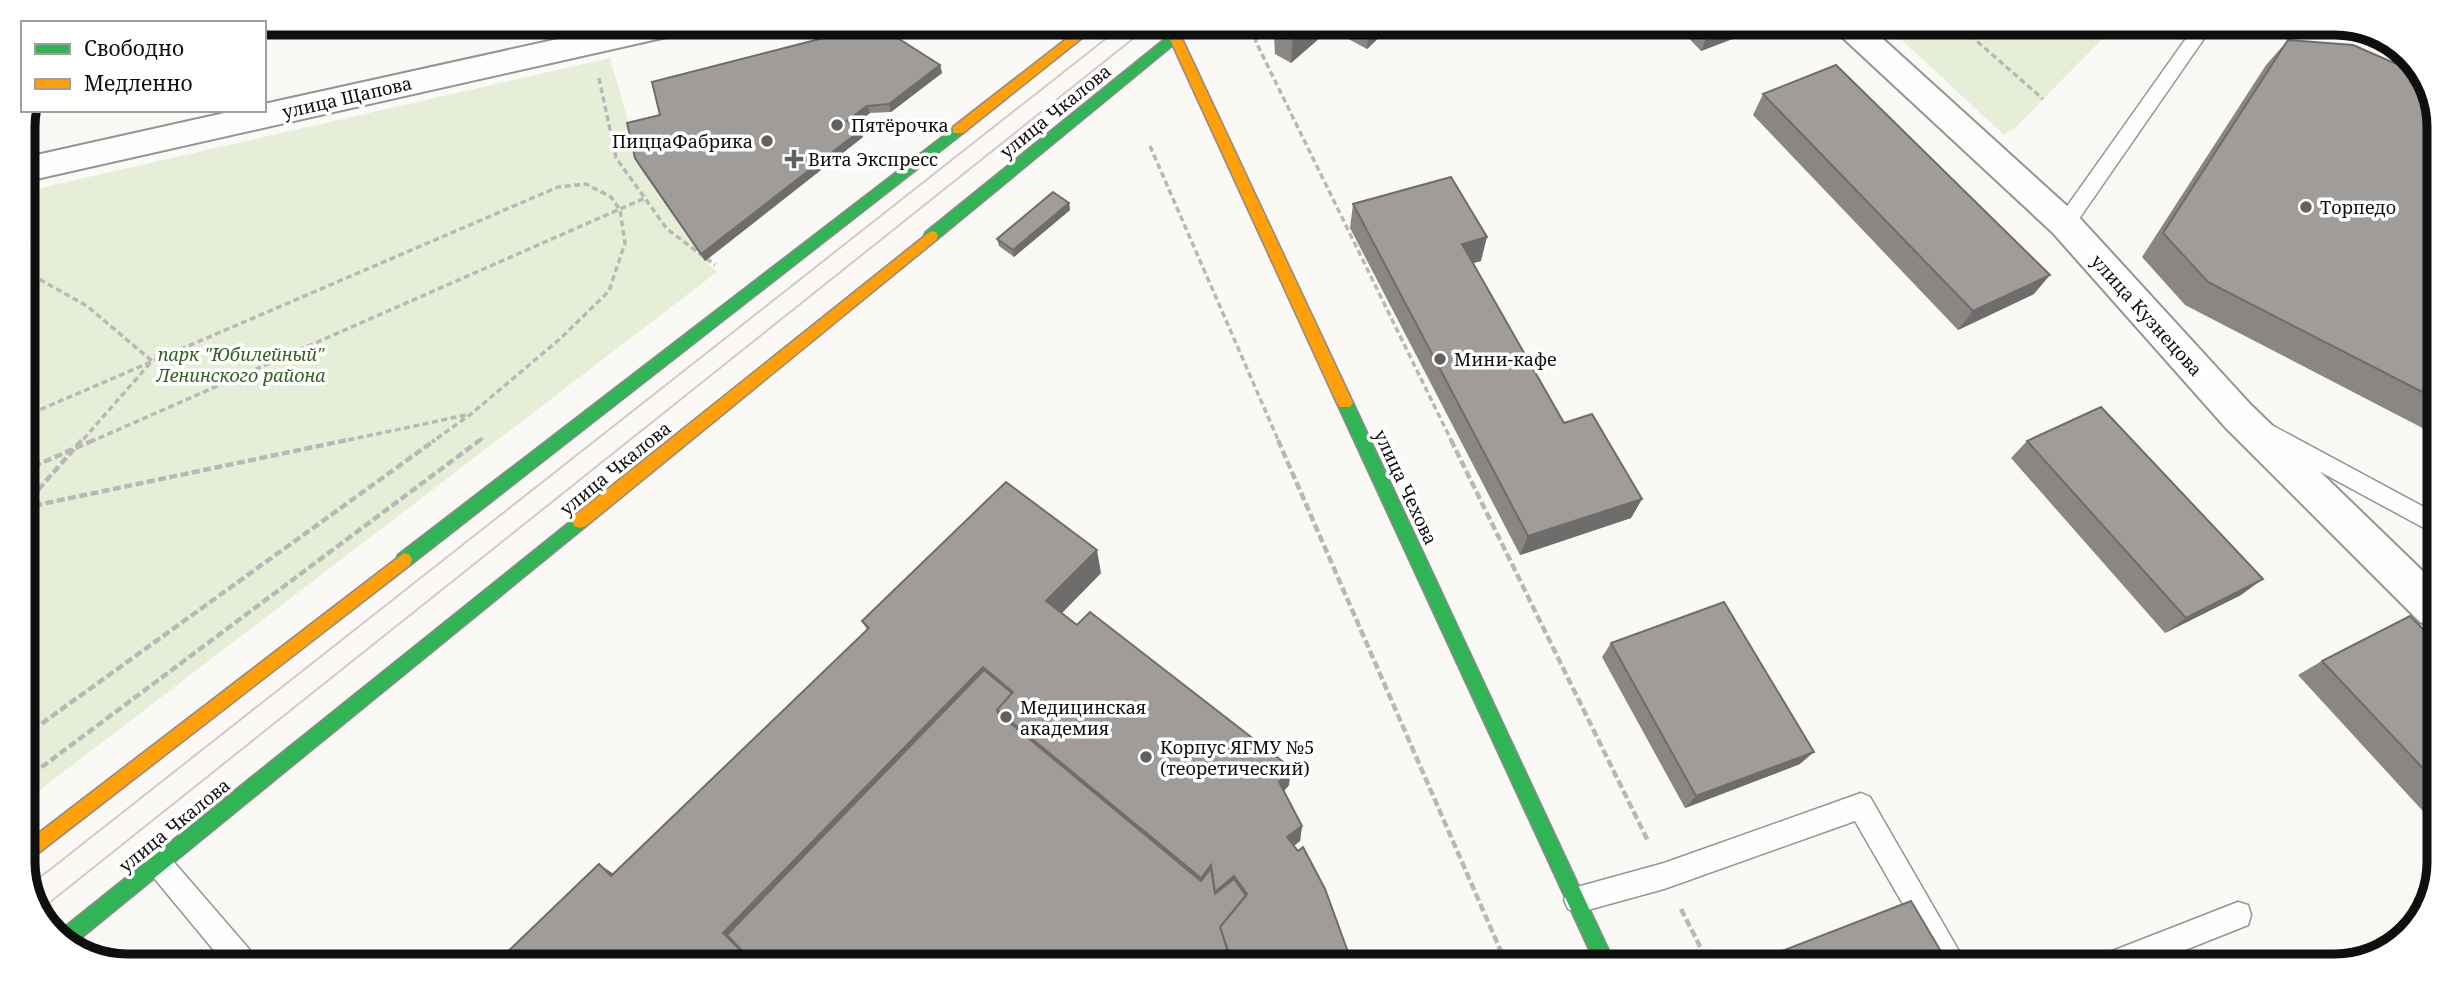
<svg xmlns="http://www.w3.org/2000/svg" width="2462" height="989" viewBox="0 0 2462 989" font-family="'Noto Serif',serif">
<rect width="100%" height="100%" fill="#fbf9f5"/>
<path fill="#e7eed7" d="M1890,29L2111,30L2012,131L2011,129L2004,135Z
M610,58L631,131L705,261L717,272L23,803V192Z"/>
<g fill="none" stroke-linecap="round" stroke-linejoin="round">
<g stroke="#959493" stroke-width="3">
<path id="lane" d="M580,24H598L600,42L597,47H585Z
M2192,30H2210L2072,229L2065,232L2058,229L2055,224L2058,219Z
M2356,30L2375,31L2394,46C2382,49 2364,40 2356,30Z
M2266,422L2435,513V534L2258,438L2255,431L2258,424Z
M1861,793L1870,797L1967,965H1938L1855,821L1664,889L1577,913L1568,909L1564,900L1568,891L1577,887L1664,863Z
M158,850L167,854L249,949L253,959H221L149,872L145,863L149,854Z
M2238,902L2248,905L2251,915L2248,925L2145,966L2098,965L2102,955Z"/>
</g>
<g stroke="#959493" stroke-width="4">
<path id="street" d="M626,24L686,25L682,32L671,36L23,182V158L238,110H264V104Z
M1838,29H1872L2077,215L2251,405L2435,583L2434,627L2420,622L2225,427L2053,233L1842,37Z"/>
</g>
<g stroke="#8c8b89" stroke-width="3">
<path id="fast" d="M1181,26H1196L936,240H926L924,236L926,232Z
M958,125L965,130L963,133L410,565L404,567L398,565L396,560L398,555Z
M1345,397L1350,399L1353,403L1615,964H1596L1337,403L1340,399Z
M580,514L586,516L588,521L586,526L71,946L56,934Z"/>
</g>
<g stroke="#8c8b89" stroke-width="3">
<path id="slow" d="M1083,26H1097L963,133H953V127Z
M1164,26H1176L1353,403L1350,407H1340L1337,403Z
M931,231L936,232L938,236L936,240L586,526L580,528L574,526L572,521L574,516Z
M404,553L410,555L412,560L410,565L23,865V845Z"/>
</g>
<path stroke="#b9b8b8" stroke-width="3.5" stroke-dasharray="6 3.5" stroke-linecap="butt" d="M1256,27V42L1452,442
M1963,29L2043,99
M2095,30L2104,35
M599,78L616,158L667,229L715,265
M1150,146L1279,442
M23,270L87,306L152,361L81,442
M23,417L558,187L586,184L611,197L620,210L625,243L609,291L561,338L471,414L432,442
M90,442L645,198
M339,442L466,415
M478,442L484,437"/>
<path stroke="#b9b8b8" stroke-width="4.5" stroke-dasharray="8 3.5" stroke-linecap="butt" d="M1278,440L1506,963
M1451,440L1648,841
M23,471L94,440
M23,507L82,440
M23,508L347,440
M23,737L435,440
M23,781L480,440
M1681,909L1709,964"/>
<use href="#lane" fill="#fefefe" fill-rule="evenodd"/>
<use href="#street" fill="#fefefe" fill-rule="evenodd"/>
<use href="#fast" fill="#30b455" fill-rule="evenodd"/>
<use href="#slow" fill="#ff9f0a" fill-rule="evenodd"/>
<path stroke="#d6c7c9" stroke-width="2" d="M29,886L1122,26
M39,911L1149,26"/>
</g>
<path fill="#898684" d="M1266,27H1390L1367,49L1330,29L1291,63L1275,54L1274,37L1266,32Z
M1679,28H1761L1701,51Z
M2288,40L2439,120L2436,435L2185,305L2142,257L2266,65Z
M940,65L942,73L891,112L870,113L854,125L863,137L705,261L639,166L635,158Z
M1763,94L2034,294L1958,330L1753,115Z
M1069,203L1070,210L1014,257L999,246L997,239Z
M1353,204L1481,261L1473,263L1564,423L1642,499L1631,518L1520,555L1350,228Z
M2027,441L2241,595L2165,633L2011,458Z
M1101,573L1062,613L1289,785L1284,791L1302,826L1300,841L1294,846L1352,963L614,874L867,630L862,621Z
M2434,640L2432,821L2298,675L2322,661Z
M1611,643L1800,764L1685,808L1602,657Z
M1774,954L1949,965L1757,964Z"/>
<path fill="#6f6d6c" d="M1299,27H1330V29L1291,63L1293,32Z
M1369,27H1390L1367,49Z
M1728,28H1761L1701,51L1707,36Z
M940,65L942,73L891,112L889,104Z
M867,106L870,113L850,128L847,121Z
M861,130L863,137L705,261L701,254Z
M1069,203L1070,210L1014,257L1013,250Z
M1487,237L1481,261L1457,267L1462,244Z
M2050,275L2034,294L1958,330L1973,311Z
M1642,499L1631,518L1520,555L1528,536Z
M1097,550L1101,573L1052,623L1046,601Z
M2263,579L2241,595L2165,633L2186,618Z
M983,667L991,687L758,961L723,933Z
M1814,752L1800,764L1685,808L1696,796Z
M1291,768L1289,785L1277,799L1279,782Z
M1302,826L1300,841L1285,852L1287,837Z
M599,864L621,879L611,876Z
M1234,876V890L1215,905V892Z"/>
<path fill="#9f9c9a" stroke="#6f6d6c" stroke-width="2" d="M850,25H877L940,65L889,104L867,106L847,121L861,130L701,254L635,158L627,123L660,115L652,82L839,34Z
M1283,27H1299L1293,32Z
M1700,28H1728L1707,36Z
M2288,40L2353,45L2422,75L2439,120L2436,399L2208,282L2163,233Z
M1836,65L2050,275L1973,311L1763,94Z
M1451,177L1487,237L1462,244L1564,423L1592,414L1642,499L1528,536L1353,204Z
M1053,192L1069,203L1013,250L997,239Z
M2101,407L2263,579L2186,618L2027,441Z
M1006,482L1097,550L1046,601L1077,625L1090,612L1291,768L1279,782L1302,826L1287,837L1298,851L1303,847L1325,889L1352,963L1232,962L1220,927L1247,894L1234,876L1215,892L1211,865L1201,878L997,710L1013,692L983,667L723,933L751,961L499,960L599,864L611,876L869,628L862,621Z
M1724,602L1814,752L1696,796L1611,643Z
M2410,616L2434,640L2433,779L2322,661Z
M984,670L1012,693L997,710L998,713L1201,881L1211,868L1215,894L1234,879L1246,896L1220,927L1231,962L752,961L727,935Z
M1911,901L1949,965L1779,964L1774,954Z"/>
<g fill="#626160" stroke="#fff" stroke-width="2.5">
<circle cx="837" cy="125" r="7"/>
<circle cx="767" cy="141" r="7"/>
<path d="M790.5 148.5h7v7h7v7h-7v7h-7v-7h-7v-7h7z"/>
<circle cx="2306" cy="207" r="7"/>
<circle cx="1440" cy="359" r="7"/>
<circle cx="1006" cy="717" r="7"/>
<circle cx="1146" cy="757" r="7"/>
</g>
<g text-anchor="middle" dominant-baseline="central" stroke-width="7" stroke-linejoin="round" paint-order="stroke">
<g font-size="18" fill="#0f0f0f" stroke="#fff">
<text transform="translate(347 97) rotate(-13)">улица Щапова</text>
<text transform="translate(1055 111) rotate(-39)">улица Чкалова</text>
<text transform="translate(2147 315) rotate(48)">улица Кузнецова</text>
<text transform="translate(615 468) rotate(-39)">улица Чкалова</text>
<text transform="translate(1406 487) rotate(65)">улица Чехова</text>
<text transform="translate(174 825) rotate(-39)">улица Чкалова</text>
</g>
<g font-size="18" fill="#0f0f0f" stroke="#fff" text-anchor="start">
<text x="851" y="125">Пятёрочка</text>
<text x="753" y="141" text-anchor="end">ПиццаФабрика</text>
<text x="808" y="159">Вита Экспресс</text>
<text x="2320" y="207">Торпедо</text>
<text x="1454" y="359">Мини-кафе</text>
<text x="1020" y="707">Медицинская<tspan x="1020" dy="21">академия</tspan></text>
<text x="1160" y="747">Корпус ЯГМУ №5<tspan x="1160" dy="21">(теоретический)</tspan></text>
</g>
<g font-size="18" font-style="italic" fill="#376125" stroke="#fff">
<text x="241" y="354">парк "Юбилейный"<tspan x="241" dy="21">Ленинского района</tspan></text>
</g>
</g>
<path d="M0 0H2462V989H0ZM127 35H2335A92 92 0 0 1 2427 127V862A92 92 0 0 1 2335 954H127A92 92 0 0 1 35 862V127A92 92 0 0 1 127 35Z" fill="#fff" fill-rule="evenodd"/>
<path fill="none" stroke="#0f0f0f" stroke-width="9" d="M127 35H2335A92 92 0 0 1 2427 127V862A92 92 0 0 1 2335 954H127A92 92 0 0 1 35 862V127A92 92 0 0 1 127 35Z"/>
<rect x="21" y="21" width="245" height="91" fill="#ffffff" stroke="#9f9f9f" stroke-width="2"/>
<rect x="35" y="44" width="35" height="10" fill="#30b455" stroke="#9f9f9f" stroke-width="2"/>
<text x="84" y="56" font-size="21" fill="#0f0f0f">Свободно</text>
<rect x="35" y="79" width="35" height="10" fill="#ff9f0a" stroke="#9f9f9f" stroke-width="2"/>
<text x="84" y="91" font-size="21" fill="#0f0f0f">Медленно</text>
</svg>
